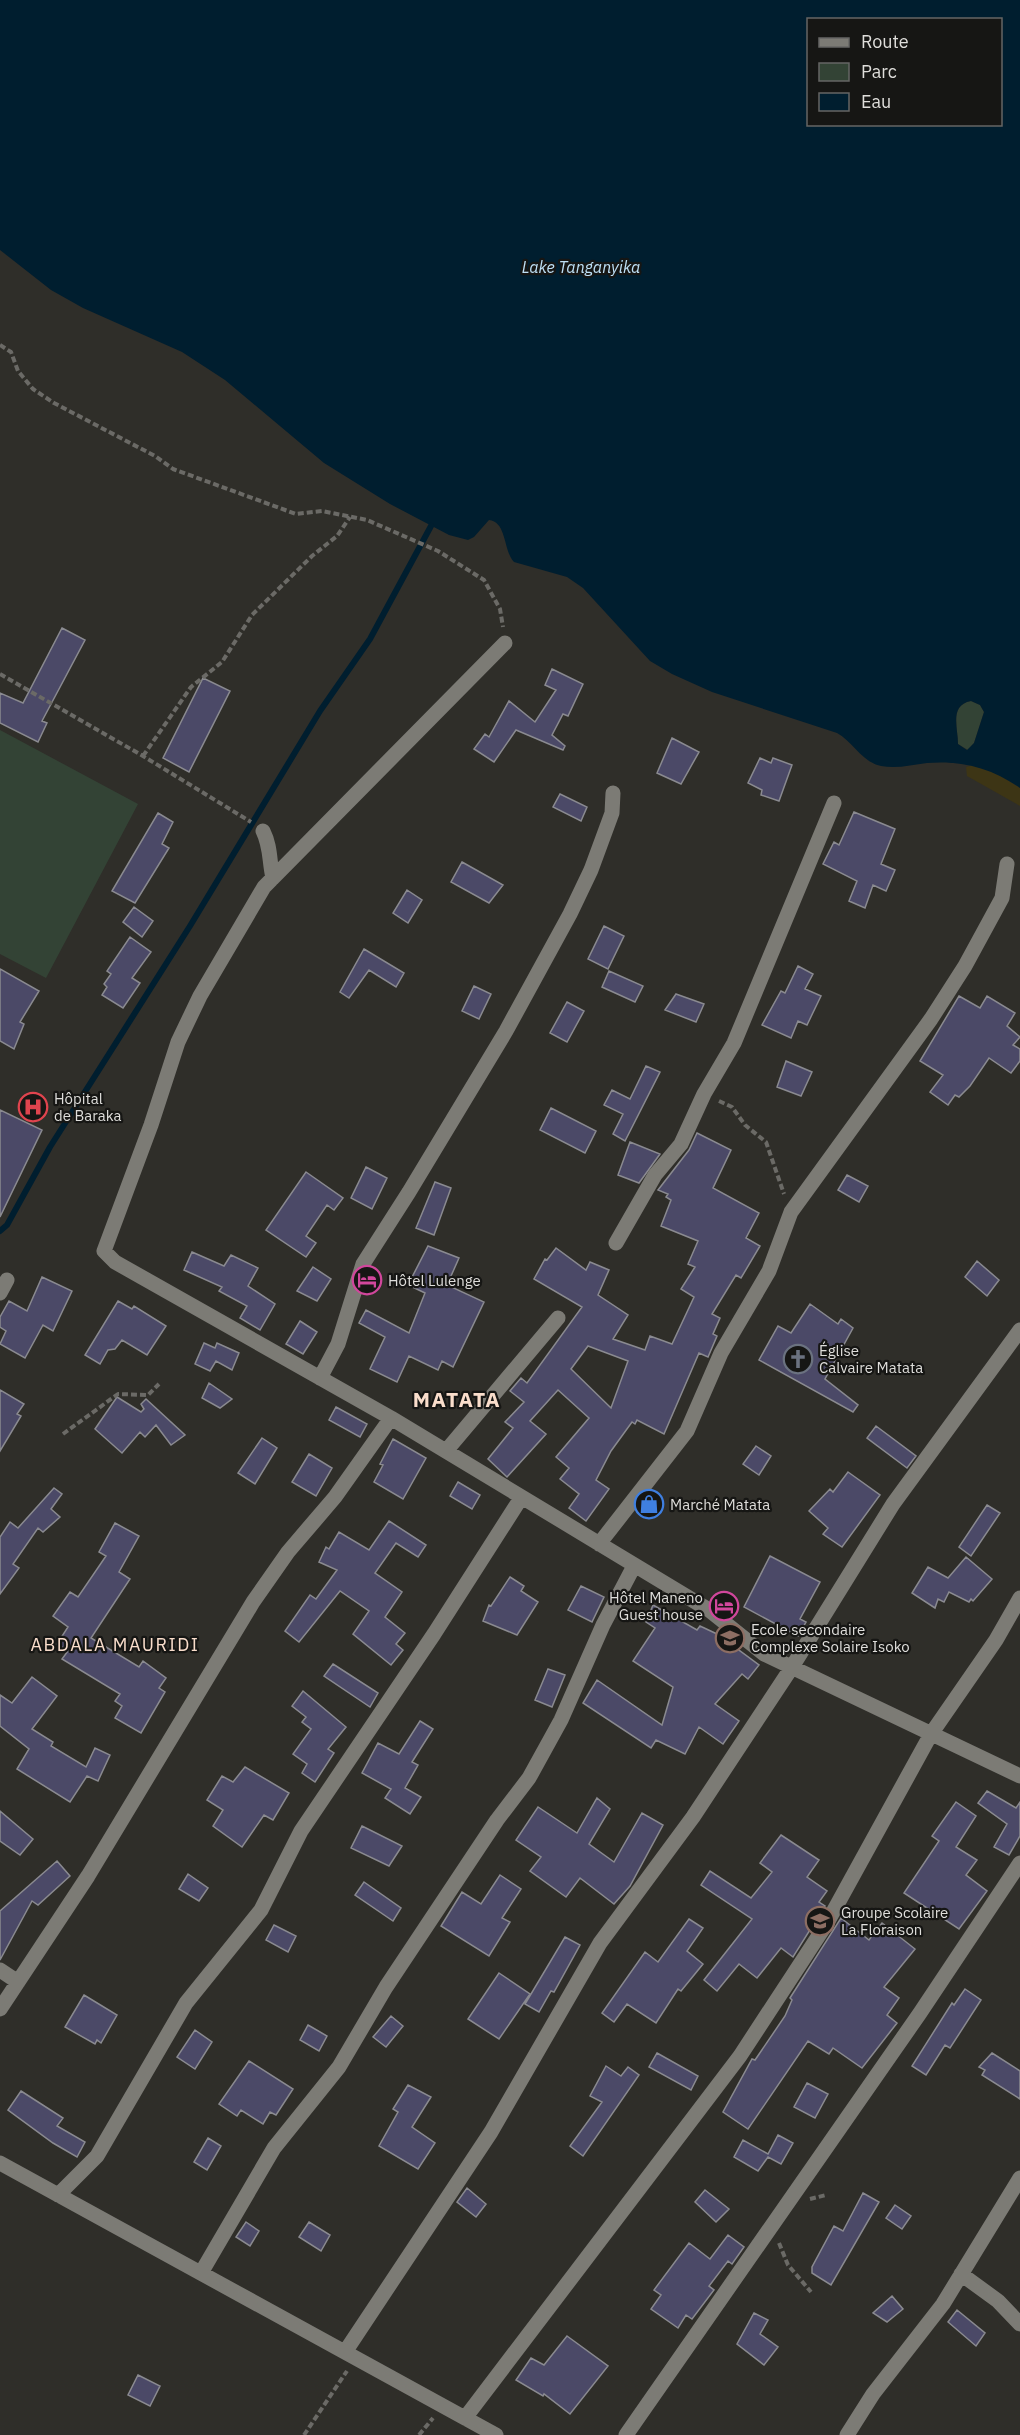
<svg xmlns="http://www.w3.org/2000/svg" width="1020" height="2435" viewBox="0 0 1020 2435" font-family="'IBM Plex Sans',sans-serif">
<rect width="100%" height="100%" fill="#2f2e29"/>
<path fill="#334335" d="M971,701L980,705L984,712L974,743L968,750L958,744C958,728 949,705 971,701Z
M0,730L138,804L46,978L0,954Z"/>
<path fill="#3d3515" d="M973,765L998,774L1020,788V806L967,776L966,767Z"/>
<path fill="#001e2f" fill-rule="evenodd" d="M0,0H1020V788C992,768 961,760 927,763C912,765 896,769 881,766C862,762 853,742 837,733L712,692L672,674L650,661L583,588L567,577L514,562C503,550 507,522 489,520L474,537L468,540L449,535L390,504L324,463L225,380L182,352L83,308L51,290L0,250ZM808,20H1000V124H808ZM971,701L980,705L984,712L974,743L967,750L958,744C958,728 949,705 971,701Z"/>
<g fill="none" stroke-linecap="round" stroke-linejoin="round">
<path stroke="#001e2f" stroke-width="6" d="M0,1231L7,1225L50,1147L190,926L320,711L370,639L431,526"/>
</g>
<path fill="#4b4967" stroke="#8a8a90" stroke-width="1.5" fill-rule="evenodd" d="M62,628L85,640L42,721L47,723L38,742L0,723V693L23,703Z
M552,669L583,684L568,716L563,714L552,735L565,746L563,750L516,730L494,762L474,749L485,734L489,737L509,701L535,722L556,690L545,685Z
M203,678L230,691L189,772L163,758Z
M672,738L699,752L681,784L657,773Z
M760,758L771,763L773,758L792,765L779,801L761,795L762,790L748,783Z
M560,794L587,807L581,821L553,807Z
M854,812L895,829L881,864L895,870L886,891L873,885L865,908L849,901L857,881L823,864L834,842L839,845Z
M158,813L173,822L162,844L169,848L135,903L112,891Z
M462,862L503,885L489,903L451,882Z
M407,890L422,900L408,923L393,913Z
M134,907L153,921L142,937L123,922Z
M604,926L624,936L608,969L588,959Z
M130,937L151,952L132,978L140,983L123,1008L102,995L107,987L104,984L111,974L107,971Z
M364,949L404,973L396,987L369,970L349,998L340,992Z
M798,966L813,974L805,989L821,996L807,1025L798,1021L791,1038L762,1025L781,991L785,993Z
M0,969L39,991L20,1022L24,1024L14,1049L0,1041Z
M609,971L643,986L635,1002L602,987Z
M474,986L491,994L479,1019L462,1011Z
M676,994L704,1004L696,1022L665,1010Z
M959,996L980,1008L987,996L1015,1013L1007,1026L1020,1037L1013,1045L1020,1049V1061L1011,1073L989,1058L970,1086L959,1097L955,1095L948,1105L930,1092L943,1075L920,1061Z
M567,1002L584,1011L567,1042L550,1033Z
M786,1061L812,1072L801,1096L777,1087Z
M646,1066L660,1072L625,1141L613,1134L623,1114L604,1105L612,1090L630,1099Z
M551,1108L596,1131L585,1153L540,1130Z
M0,1110L42,1130L0,1217Z
M697,1133L731,1150L713,1188L759,1213L746,1238L760,1246L741,1278L736,1275L712,1314L720,1318L713,1334L717,1336L708,1357L699,1353L664,1434L637,1420L635,1424L632,1422L611,1451L596,1480L609,1489L586,1521L569,1508L579,1494L560,1479L569,1468L556,1457L589,1418L558,1390L530,1421L546,1434L507,1477L488,1459L513,1428L505,1422L524,1402L510,1391L521,1378L527,1383L582,1307L534,1279L545,1259L547,1260L556,1248L586,1270L590,1262L609,1270L598,1295L628,1315L613,1339L645,1350L650,1336L672,1344L694,1297L681,1289L695,1267L688,1264L698,1241L661,1226L671,1200L666,1197L668,1194L658,1190L689,1150ZM588,1346L628,1361L611,1408L571,1369Z
M630,1142L660,1154L639,1183L618,1175Z
M366,1167L387,1178L372,1209L351,1198Z
M306,1172L343,1198L334,1210L327,1205L306,1236L316,1243L306,1257L266,1230Z
M847,1175L868,1186L859,1202L838,1190Z
M435,1182L451,1188L434,1235L416,1228Z
M428,1246L459,1258L447,1285L484,1302L453,1367L442,1361L438,1370L409,1356L397,1382L370,1369L385,1337L359,1323L366,1310L409,1333L425,1293L408,1285Z
M192,1252L224,1266L231,1255L258,1268L248,1286L275,1304L260,1330L240,1318L247,1306L219,1291L222,1287L184,1270Z
M977,1261L999,1280L987,1296L965,1277Z
M313,1267L331,1279L317,1301L297,1291Z
M42,1277L72,1291L53,1331L43,1325L25,1358L0,1344L6,1331L0,1327V1317L9,1301L27,1311Z
M118,1301L132,1309L134,1306L166,1326L147,1355L122,1340L115,1349L108,1350L100,1364L85,1355Z
M810,1304L838,1324L841,1319L853,1328L825,1379L858,1405L853,1412L759,1360L778,1326L791,1333Z
M300,1321L317,1332L303,1354L286,1344Z
M204,1343L215,1348L217,1343L239,1353L232,1370L216,1361L210,1371L195,1364Z
M209,1383L232,1399L220,1408L202,1398Z
M0,1390L24,1404L17,1414L21,1416L0,1451Z
M117,1397L141,1412L144,1409L141,1404L146,1399L185,1435L171,1445L156,1425L145,1437L140,1432L122,1453L95,1429Z
M336,1407L367,1424L360,1437L329,1420Z
M876,1426L916,1456L907,1468L867,1438Z
M262,1438L277,1448L255,1484L238,1473Z
M393,1439L426,1458L403,1499L374,1482L383,1465L380,1464Z
M756,1446L771,1456L759,1475L743,1464Z
M309,1454L332,1468L316,1496L292,1482Z
M848,1472L880,1495L842,1547L823,1534L828,1528L809,1511L830,1489L833,1492Z
M458,1482L480,1495L472,1509L450,1496Z
M54,1488L62,1494L51,1509L60,1517L43,1532L38,1528L13,1564L19,1568L0,1594V1537L10,1522L18,1528Z
M987,1505L1000,1513L971,1556L959,1547Z
M389,1521L426,1545L418,1557L396,1543L375,1573L402,1592L385,1617L405,1633L396,1644L403,1650L391,1665L353,1634L369,1611L340,1591L299,1642L285,1631L310,1595L316,1599L337,1570L319,1562L326,1547L329,1549L339,1532L369,1550Z
M115,1523L139,1536L119,1572L130,1579L91,1638L139,1667L143,1661L166,1678L159,1688L165,1692L141,1733L115,1718L122,1706L115,1701L120,1694L62,1659L68,1651L57,1644L68,1627L53,1616L70,1592L78,1597L106,1556L99,1552Z
M770,1556L820,1582L800,1619L806,1622L798,1636L744,1607Z
M966,1557L992,1579L973,1601L971,1599L969,1602L949,1592L944,1602L938,1599L935,1608L912,1593L928,1567L948,1578Z
M510,1577L524,1586L521,1591L538,1602L517,1635L483,1621L489,1605L491,1606Z
M581,1586L604,1597L592,1622L568,1610Z
M653,1605L697,1630L700,1626L717,1634L759,1665L748,1679L742,1674L715,1704L739,1721L723,1744L699,1727L685,1754L656,1740L651,1748L583,1703L597,1680L662,1725L673,1687L633,1661L655,1628L646,1622Z
M333,1664L378,1693L370,1707L324,1676Z
M548,1669L565,1675L552,1707L535,1700Z
M32,1677L57,1696L32,1729L53,1742L51,1746L86,1767L95,1748L110,1755L98,1781L87,1776L70,1802L17,1769L29,1749L0,1726V1695L12,1703Z
M303,1691L346,1727L328,1749L334,1753L315,1782L302,1773L307,1764L293,1754L311,1729L302,1722L306,1717L292,1706Z
M420,1721L433,1729L412,1762L418,1765L405,1788L421,1797L410,1814L385,1798L391,1789L362,1773L378,1743L399,1754Z
M245,1767L289,1793L273,1820L264,1815L242,1847L213,1826L223,1810L207,1800L222,1776L233,1782Z
M987,1791L1016,1808L1020,1802V1836L1009,1855L994,1847L1007,1824L978,1803Z
M597,1798L610,1809L589,1844L614,1862L642,1813L663,1825L630,1886L614,1904L580,1878L566,1897L530,1871L541,1857L516,1840L538,1807L577,1833Z
M956,1802L976,1816L956,1847L977,1860L966,1875L987,1891L959,1929L904,1893L939,1841L932,1836Z
M0,1811L33,1839L20,1855L0,1841Z
M362,1826L402,1846L389,1866L351,1848Z
M781,1835L819,1860L807,1877L827,1891L819,1902L825,1906L793,1957L781,1948L757,1978L739,1964L717,1991L704,1980L752,1919L701,1885L710,1871L751,1898L772,1872L760,1863Z
M57,1861L70,1876L38,1905L32,1901L0,1960V1911Z
M188,1874L208,1888L199,1901L179,1889Z
M500,1875L521,1889L502,1918L510,1922L489,1956L441,1926L462,1892L481,1904Z
M364,1882L401,1908L393,1921L355,1895Z
M841,1918L869,1940L882,1923L915,1949L884,1987L899,1998L887,2015L897,2023L862,2068L833,2048L829,2054L808,2041L748,2129L723,2112L752,2059L755,2060L785,2016L792,2000L790,1998Z
M689,1919L703,1928L687,1951L703,1964L681,1991L678,1989L656,2023L627,2004L614,2022L602,2013L645,1952L658,1962Z
M274,1925L296,1936L288,1952L266,1940Z
M565,1937L580,1945L554,1992L551,1991L539,2012L525,2004Z
M499,1973L530,1994L499,2039L468,2019Z
M965,1989L981,2000L950,2048L945,2045L926,2075L912,2066L952,2003L954,2005Z
M84,1995L117,2015L101,2043L97,2040L95,2044L65,2027Z
M391,2016L403,2026L386,2047L373,2037Z
M308,2025L327,2036L319,2051L300,2040Z
M195,2030L212,2042L195,2069L177,2057Z
M657,2053L698,2076L691,2090L649,2067Z
M992,2053L1020,2071V2099L982,2075L985,2070L979,2067Z
M249,2061L293,2089L276,2115L270,2112L263,2124L241,2110L237,2116L219,2104Z
M606,2066L621,2076L628,2067L639,2075L583,2156L570,2146L602,2102L590,2096Z
M807,2083L828,2094L815,2118L794,2107Z
M408,2085L431,2097L412,2127L435,2143L418,2169L379,2146L398,2112L393,2109Z
M21,2091L63,2118L57,2126L85,2142L77,2157L53,2143L8,2110Z
M778,2135L793,2143L781,2164L768,2157L758,2171L734,2157L743,2140L768,2154Z
M208,2138L221,2146L207,2170L194,2162Z
M467,2188L486,2204L476,2217L457,2202Z
M705,2190L729,2209L716,2222L695,2202Z
M863,2193L879,2202L831,2285L812,2273V2267L834,2226L843,2231Z
M895,2205L911,2216L902,2229L886,2218Z
M246,2222L259,2231L250,2246L236,2237Z
M309,2222L330,2235L321,2251L299,2237Z
M728,2235L744,2247L732,2264L728,2261L709,2286L714,2290L692,2319L686,2315L678,2328L651,2309L661,2295L654,2290L689,2243L710,2259Z
M892,2296L903,2309L887,2322L873,2313Z
M957,2310L985,2333L976,2346L948,2322Z
M754,2313L768,2320L760,2334L778,2347L764,2365L737,2344Z
M567,2336L608,2366L570,2414L544,2394L543,2396L516,2380L531,2358L544,2365Z
M138,2375L160,2386L150,2406L128,2395Z"/>
<g fill="none" stroke-linecap="round" stroke-linejoin="round">
<path stroke="#6b6a66" stroke-width="4" stroke-dasharray="6 3" stroke-linecap="butt" d="M0,345L11,352L18,371L33,389L54,403L155,456L173,469L296,514L322,511L367,520L438,551L484,580L500,609L503,627
M0,674L143,756L251,822
M143,756L191,687L222,662L252,615L312,556L337,536L350,517
M719,1101L732,1107L745,1125L766,1142L784,1194
M63,1434L118,1394L148,1395L159,1384
M810,2199L826,2195
M779,2243L788,2265L811,2292
M304,2435L347,2371
M419,2435L433,2418"/>
<path stroke="#7c7b75" stroke-width="15" d="M505,643L264,887L200,996L178,1042L151,1125L104,1251L115,1262L391,1418L709,1610L764,1654L1020,1776
M263,831C271,847 269,861 273,878
M616,1243L655,1175L681,1144L704,1094L734,1043L834,803
M0,1293L7,1280
M320,1378L338,1344L363,1264L409,1192L506,1031L570,914L591,870L612,813L613,793
M446,1451L558,1318
M599,1544L687,1431L721,1353L769,1271L791,1212L931,1019L965,966L1002,898L1007,864
M0,1970L18,1982
M0,2009L88,1876L253,1602L288,1552L335,1497L391,1418
M0,2163L496,2435
M58,2195L97,2156L186,2003L261,1910L301,1831L434,1634L521,1498
M201,2273L274,2148L339,2067L386,1987L497,1820L529,1778L561,1720L603,1625L634,1566
M961,2274L998,2301L1020,2324
M345,2352L491,2132L600,1943L693,1817L792,1667L893,1504L1020,1330
M465,2418L740,2056L827,1923L931,1734L996,1640L1020,1598
M626,2435L920,2013L1020,1863
M847,2435L873,2394L943,2304L1020,2178"/>
</g>
<defs>
<g id="hospital-ring" transform="scale(1.5)"><circle r="9.5" fill="#161614" stroke="#e0444e" stroke-width="1.5"/><path d="M-5-5h3v3.5h4V-5h3V5h-3V1.5h-4V5h-3Z" fill="#e0444e"/></g>
<g id="hotel-ring" transform="scale(1.5)"><circle r="9.5" fill="#161614" stroke="#d1479c" stroke-width="1.5"/><path d="M-6-4.5h1.5V1H6V5H4.5V3h-9V5H-6ZM-4 0a1.8 1.8 0 1 1 3.6 0ZM.5 0V-2.5h3Q6-2.5 6 0Z" fill="#d1479c"/></g>
<g id="church-ring" transform="scale(1.5)"><circle r="9.5" fill="#161614" stroke="#6b7280" stroke-width="1.5"/><path d="M-1.2-6h2.4v3.5h3.3v2.4h-3.3V6h-2.4V-.1h-3.3v-2.4h3.3Z" fill="#6b7280"/></g>
<g id="shop-ring" transform="scale(1.5)"><circle r="9.5" fill="#161614" stroke="#3f7fe0" stroke-width="1.5"/><path d="M-5-2.5h2.3a2.7 3.5 0 0 1 5.4 0H5L5.5 6h-11ZM-1.5-2.5h3a1.5 2.3 0 0 0-3 0Z" fill="#3f7fe0"/></g>
<g id="school-ring" transform="scale(1.5)"><circle r="9.5" fill="#161614" stroke="#8d6e63" stroke-width="1.5"/><path d="M0-5L7-2L0 1L-7-2ZM-4 1L0 2.5L4 1V4Q0 6-4 4Z" fill="#8d6e63"/></g>
</defs>
<g fill-rule="evenodd">
<use href="#hospital-ring" x="33" y="1107"/>
<use href="#hotel-ring" x="367" y="1280"/>
<use href="#church-ring" x="798" y="1359"/>
<use href="#shop-ring" x="649" y="1504"/>
<use href="#hotel-ring" x="724" y="1606"/>
<use href="#school-ring" x="730" y="1638"/>
<use href="#school-ring" x="820" y="1921"/>
</g>
<g text-anchor="middle" dominant-baseline="central" stroke-width="4.5" stroke-linejoin="round" paint-order="stroke">
<g font-size="15" fill="#dfdedb" stroke="#161614" text-anchor="start">
<text x="54" y="1098">Hôpital<tspan x="54" dy="17">de Baraka</tspan></text>
<text x="388" y="1280">Hôtel Lulenge</text>
<text x="819" y="1350">Église<tspan x="819" dy="17">Calvaire Matata</tspan></text>
<text x="670" y="1504">Marché Matata</text>
<text x="703" y="1597" text-anchor="end">Hôtel Maneno<tspan x="703" dy="17">Guest house</tspan></text>
<text x="751" y="1629">Ecole secondaire<tspan x="751" dy="17">Complexe Solaire Isoko</tspan></text>
<text x="841" y="1912">Groupe Scolaire<tspan x="841" dy="17">La Floraison</tspan></text>
</g>
<g font-size="16" font-style="italic" fill="#bee0f6" stroke="#161614">
<text x="581" y="267">Lake Tanganyika</text>
</g>
<g font-size="18" letter-spacing="1.5" fill="#f9ddcb" stroke="#161614">
<text x="115" y="1644">ABDALA MAURIDI</text>
</g>
<g font-size="21" font-weight="bold" letter-spacing="1.5" fill="#f9ddcb" stroke="#161614">
<text x="457" y="1399">MATATA</text>
</g>
</g>
<rect x="807" y="18" width="195" height="108" fill="#161614" stroke="#666664" stroke-width="1.5"/>
<rect x="819" y="38" width="30" height="9" fill="#7c7b75" stroke="#666664" stroke-width="1.5"/>
<text x="861" y="48" font-size="18" fill="#dfdedb">Route</text>
<rect x="819" y="63" width="30" height="18" fill="#334335" stroke="#666664" stroke-width="1.5"/>
<text x="861" y="78" font-size="18" fill="#dfdedb">Parc</text>
<rect x="819" y="93" width="30" height="18" fill="#001e2f" stroke="#666664" stroke-width="1.5"/>
<text x="861" y="108" font-size="18" fill="#dfdedb">Eau</text>
</svg>
